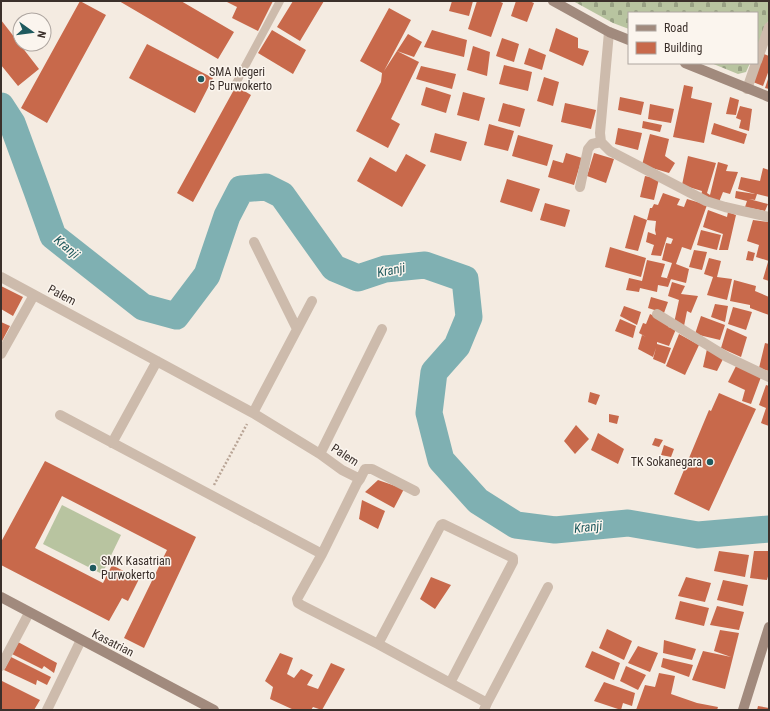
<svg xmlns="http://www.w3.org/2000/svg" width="770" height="711" viewBox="0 0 770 711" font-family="'Roboto Condensed',sans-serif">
<defs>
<pattern id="cemetery-stones" width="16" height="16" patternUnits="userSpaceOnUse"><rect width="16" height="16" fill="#b8c4a0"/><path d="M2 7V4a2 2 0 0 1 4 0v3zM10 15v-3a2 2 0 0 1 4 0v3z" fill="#97a083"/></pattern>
</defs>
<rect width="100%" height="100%" fill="#f4ebe1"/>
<path fill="#b8c4a0" d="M62,505L121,535L102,574L43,544Z"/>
<path fill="url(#cemetery-stones)" d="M573,1H769V19L757,47V13H629V29L613,23Z
M711,63H750L746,72L738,74Z"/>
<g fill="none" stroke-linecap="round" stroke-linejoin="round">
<path stroke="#7fb0b2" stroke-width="27" d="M1,106L12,123L37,191L53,236L143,307L176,316L207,275L227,216L241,189L266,187L282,195L334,268L358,278L385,269L425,265L465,279L469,317L457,346L434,372L429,413L441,460L478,501L516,525L555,530L628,523L698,535L769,529"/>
</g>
<path fill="#c8694b" d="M80,1L106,15L47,123L21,108Z
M119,1H181L234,32L218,59Z
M225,1H273L258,31L232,18L237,7Z
M293,1H324L300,41L277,27Z
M452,1H473L469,16L449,11Z
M477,1H498L503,3L491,37L468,29Z
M516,1H529L534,3L527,22L511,16Z
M389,8L411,20L384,71L408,34L422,42L414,57L397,51L419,62L391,119L400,124L388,148L356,131L381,82L382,73L360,61Z
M1,20L39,69L18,86L1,65Z
M556,28L578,38V48L589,51L583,66L549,51Z
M272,30L306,50L293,74L258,53Z
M432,30L467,40L464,57L424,47Z
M502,38L519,44L514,62L496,56Z
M147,44L213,78L195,113L129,78Z
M473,46L490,52L487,76L467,70Z
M529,48L546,55L542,70L524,64Z
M764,54L769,56V70L763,86L753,82Z
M504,65L532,72L528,91L499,84Z
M421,66L456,74L452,89L416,79Z
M769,76V89L765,88Z
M544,77L559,82L553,106L537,101Z
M684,85L693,87L691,98L712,103L704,143L673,137Z
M236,86L251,95L193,202L177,193Z
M426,87L451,95L446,113L421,105Z
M463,92L485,98L479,121L457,115Z
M620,97L644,102L641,115L618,110Z
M730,97L739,100L736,115L726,114Z
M503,103L525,109L520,127L498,121Z
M565,103L596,110L591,129L561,122Z
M650,104L674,109L671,123L648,119Z
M740,106L752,109L749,131L739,128L741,120L736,118Z
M643,121L662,125L660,132L642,128Z
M714,123L747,134L744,144L711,134Z
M489,124L514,131L508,151L484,145Z
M618,128L642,133L638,150L615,144Z
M435,133L467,142L461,161L430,152Z
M650,134L669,139L665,156L675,163L669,173L642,165Z
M518,135L553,145L547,166L512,156Z
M566,153L582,158L574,185L548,177L553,160L563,163Z
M594,153L614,159L606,183L587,176Z
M406,154L426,165L402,207L357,181L370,157L396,172Z
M688,156L716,163L707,193L710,195L718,162L728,165L726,171L738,172L730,194L723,192L719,202L700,201L702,191L682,185Z
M763,168L769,170V197L757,194L755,200L749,199L768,204L765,211L745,207L747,201L735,198L736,191L755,194L738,189L741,177L760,181Z
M645,176L659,179L654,200L640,197Z
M507,179L540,189L532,212L500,202Z
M663,193L680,199L677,205L684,207L687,199L707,205L691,250L682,247L676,264L689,269L686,283L667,278L672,263L662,260L666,243L671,244L673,239L667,237L661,256L651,255L654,245L646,242L648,232L656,235L655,230L656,221L647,220L650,208H652L654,204L658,205Z
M545,203L570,210L565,227L540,220Z
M708,210L727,217L728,212L736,215L728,250H719L723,234L703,227Z
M634,215L647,220L638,251L625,248Z
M753,220L769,222V261L756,257L759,245L747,241Z
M701,230L721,235L717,250L697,245Z
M610,247L646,258L641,277L605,267Z
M694,250L707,252L702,270L689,267Z
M748,251L755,253L753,261L746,260Z
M709,258L721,261L717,277L732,279L727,300L707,295L713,277L704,274Z
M647,260L665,264L661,277L671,279L668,287L658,285L657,292L640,288L639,292L626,290L629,278L642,281Z
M768,262L769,263V281L763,279Z
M734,280L756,286L755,291L769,297V315L750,308V305L730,301Z
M672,282L685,286L681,294L698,296L691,313L687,311L684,326L674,323L679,300L668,296Z
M1,286L23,297L13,316L1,309Z
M651,297L668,302L664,313L648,308Z
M715,304L728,306L725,322L711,317Z
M624,306L641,312L637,325L620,316Z
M733,307L752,312L746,330L728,324Z
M650,314L670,324L668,327L676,329L669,346L657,342V344L671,348L665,364L653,359L656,348L653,357L638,349L642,335L646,337L639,333L643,323L646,324Z
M701,316L725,325L720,340L695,334Z
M620,319L636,326L633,338L615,331Z
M1,322L10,326L1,343Z
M727,328L747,337L741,357L721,348Z
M679,334L699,345L685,375L666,366Z
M765,343L769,344V371L759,368Z
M707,349L724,357L717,371L703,367Z
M736,366L761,377L751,404L742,401L745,390L728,382Z
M766,385L769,386V426L761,423L766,408L759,405Z
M590,392L600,395L596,405L588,402Z
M719,393L756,409L709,511L674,494L709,410L711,411Z
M609,414L619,416L617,424L609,422Z
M576,425L589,439L575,454L564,441Z
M598,433L624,449L618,464L591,450Z
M655,438L663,440L659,447L652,445Z
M664,445L674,449L671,457L661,455Z
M45,461L196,537L144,648L124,638L167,550L62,496L35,548L103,583L112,565L139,579L128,601L122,598L109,621L1,565V542Z
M378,480L404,489L394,508L365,492Z
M362,500L385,511L378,529L359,519Z
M719,551L749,555L745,577L714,571Z
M754,551H769V573L767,580L750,578Z
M431,577L451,585L435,609L420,599Z
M686,577L711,583L705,602L678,596Z
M723,580L748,585L743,606L717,600Z
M680,601L709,608L704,626L675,619Z
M717,606L744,612L739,630L710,625Z
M607,629L632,641L624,660L599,648Z
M720,630L739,633L725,689L692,680L703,651L731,657L714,651Z
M664,640L696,649L692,660L663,653Z
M18,642L57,663L54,673L44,666L42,669L12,654Z
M638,646L658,653L650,672L628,663Z
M592,651L620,663L614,680L585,667Z
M280,653L293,658L287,674L294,678L301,669L313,675L307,685L318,689L331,663L345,669L322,710L313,707L311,710H294L270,699L273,687L265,681Z
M11,657L51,677L47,685L37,680L36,685L4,670Z
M663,658L693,665L689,677L661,667Z
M626,666L646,675L638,690L620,681Z
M659,673L675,676L671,694L697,703L718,707L717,710H636L645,685L655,687Z
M2,681L40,700L34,710H1Z
M604,682L635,693L632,706L623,703L621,710L594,701Z
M758,706L769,708V710H757Z"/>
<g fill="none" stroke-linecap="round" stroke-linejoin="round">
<path stroke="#b9a596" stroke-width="2.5" stroke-dasharray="2 2" stroke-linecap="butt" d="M214,485L247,424
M636,710H637"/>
<path stroke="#cdbbac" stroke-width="8" d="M234,87L280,1"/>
<path stroke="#cdbbac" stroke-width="10" d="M609,32L600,133L601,142L610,151L706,201L725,207L769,217
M757,61L769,27
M747,89L756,63
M580,187L588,149L592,144L601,142
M254,242L297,329
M1,277L253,413L320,454L342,470L360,479L357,483L322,554L297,599L298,603L303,606L378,644L487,703L484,710
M657,314L727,357L769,377
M1,354L34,295
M253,413L312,301
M60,415L322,554
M112,443L157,361
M320,454L382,329
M360,479L365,469H372L415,491
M378,644L441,525L443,524L513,558V562L450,683
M1,666L29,613
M487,703L548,587
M47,710L81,640"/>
<path stroke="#a18a7d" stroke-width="10" d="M553,1L609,32L629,40
M685,63L769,97
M1,597L214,710
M743,710L769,627"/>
</g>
<g fill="#1f5a5e" stroke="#fbf5ee" stroke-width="1.5">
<circle cx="201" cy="79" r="4"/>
<circle cx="710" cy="462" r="4"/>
<circle cx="93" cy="568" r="4"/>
</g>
<g text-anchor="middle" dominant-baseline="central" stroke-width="3" stroke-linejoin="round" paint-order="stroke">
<g font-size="12" fill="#3b302b" stroke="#fbf5ee" text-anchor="start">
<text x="209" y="72">SMA Negeri<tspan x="209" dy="14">5 Purwokerto</tspan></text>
<text x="702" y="462" text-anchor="end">TK Sokanegara</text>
<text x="101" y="561">SMK Kasatrian<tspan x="101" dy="14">Purwokerto</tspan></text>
</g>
<g font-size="12" fill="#3b302b" stroke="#fbf5ee">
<text transform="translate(62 295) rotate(28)">Palem</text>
<text transform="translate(345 455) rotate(33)">Palem</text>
<text transform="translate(113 643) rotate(27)">Kasatrian</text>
</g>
<g font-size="13" font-style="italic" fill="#1f5a5e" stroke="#fbf5ee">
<text transform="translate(67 247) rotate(40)">Kranji</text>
<text transform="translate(391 270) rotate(-11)">Kranji</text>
<text transform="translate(588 527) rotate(-6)">Kranji</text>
</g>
</g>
<rect width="770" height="711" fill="none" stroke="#3b302b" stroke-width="4"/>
<rect x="628" y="12" width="130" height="52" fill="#fbf5ee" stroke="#aea6a0"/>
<rect x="636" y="25" width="20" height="6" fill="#a18a7d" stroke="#aea6a0"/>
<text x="664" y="32" font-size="12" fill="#3b302b">Road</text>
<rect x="636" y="42" width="20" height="12" fill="#c8694b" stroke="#aea6a0"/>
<text x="664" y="52" font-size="12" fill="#3b302b">Building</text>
<g transform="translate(32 32) rotate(104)"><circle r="19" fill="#fbf5ee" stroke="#aea6a0"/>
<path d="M0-3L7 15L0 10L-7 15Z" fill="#1f5a5e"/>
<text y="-6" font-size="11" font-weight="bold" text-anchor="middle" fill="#3b302b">N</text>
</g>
</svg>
